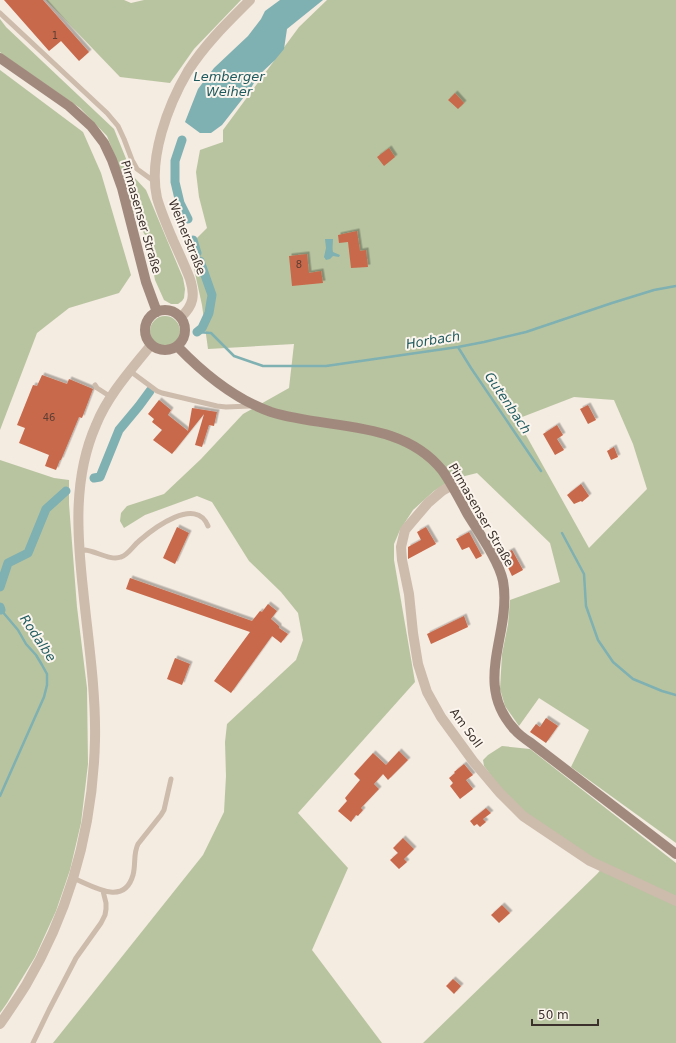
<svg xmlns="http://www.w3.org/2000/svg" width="676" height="1043" viewBox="0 0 676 1043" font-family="'DejaVu Sans',sans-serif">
<defs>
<filter id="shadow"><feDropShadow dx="2.5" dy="-2.5" stdDeviation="0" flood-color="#0004"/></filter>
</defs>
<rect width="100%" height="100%" fill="#f4ebe1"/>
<path fill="#b8c4a0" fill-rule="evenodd" d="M46,0H124L131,3L144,0H241L194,49L170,83L120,77Z
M327,0H676V843L571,767L589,730L539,698L519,726L505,706L500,689L502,654L508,624L510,600L560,582L550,543L477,473L453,479L434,491L413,510L400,530L394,544V560L415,682L298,813L348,868L312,950L382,1043H53L203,855L224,812L226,776L225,742L227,724L296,660L303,640L298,613L281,592L249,561L212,502L197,496L145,515L124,528L120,521L121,513L127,506L164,494L201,459L243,414L289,388L294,344L208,349L202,305L189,246L207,228L199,197L196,172L200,150L223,142V130L299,27ZM574,397L614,400L633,444L647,489L589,548L517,419Z
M0,19L6,27L114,129L133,176L146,190L183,278L185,289L184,298L182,301L178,304H171L164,300L155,280L149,249L146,237L136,219L126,191L125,181L107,136L80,108L2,54L0,52Z
M0,70L83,132L101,173L131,275L119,293L69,308L37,333L0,430Z
M150 331a15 15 0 1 1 30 0a15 15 0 1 1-30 0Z
M0,460L54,478L69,480V504L77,607L87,688L88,764L81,823L70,870L56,911L35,957L7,1003L0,1013Z
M502,746L530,749L676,863V1043H423L597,874L604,866L523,813L504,793L484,766L483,760L488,755Z"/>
<path fill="#7fb0b2" d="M280,0H323L287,29L284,49L275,60L258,76L251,88L222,125L211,133H200L185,122L198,89L214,68L248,36L261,19L265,11Z
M325,239H333C333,243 332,248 333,252L340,255L339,257L333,256L330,259L326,260L324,257L326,248Z"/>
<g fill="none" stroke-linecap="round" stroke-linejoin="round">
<path stroke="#7fb0b2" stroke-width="2.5" d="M197,332L211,333L234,356L263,366H326L458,347L484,342L526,332L612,303L654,290L676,286
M458,347L471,368L541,471
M562,533L584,574L586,606L598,640L613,662L633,679L662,691L676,695
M0,796L44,697L47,685V674L42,665L36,655L26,644L18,630L1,610"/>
<path stroke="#7fb0b2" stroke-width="9" d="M182,140L175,161V182L180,203L188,219
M193,240L197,253
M197,332L202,328L209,313L212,295L200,261
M94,478L100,477L119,430L139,406L150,391
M0,587L8,563L28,553L46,509L66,491
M0,607L1,610"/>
</g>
<path fill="#c8694b" filter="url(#shadow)" d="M4,0H43L89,52L79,61L61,41L49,51Z
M455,93L464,103L458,109L448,100Z
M389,148L395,157L384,166L377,157Z
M357,231L360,251L366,250L368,267L351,268L348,242L339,243L338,235Z
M307,254L309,273L321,271L323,283L292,286L289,256Z
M42,375L67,384L69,379L93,389L82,418L79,417L61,460H60L56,470L45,466L49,455L19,443L25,428L17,425L33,385L37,386Z
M159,400L171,410L168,415L188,431L192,408L217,412L214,426L209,425L202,447L195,445L204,414L172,454L153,440L162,430L152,422L154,419L148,414Z
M588,405L596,420L588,424L580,409Z
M557,425L563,435L557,439L564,450L555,455L543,434Z
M614,447L618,457L611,460L607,451Z
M581,484L589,496L582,502L581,501L574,504L567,495Z
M177,527L189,533L175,564L163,558Z
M426,527L436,544L408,559V547L421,540L417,532Z
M469,532L482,556L476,559L469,547L462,550L456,539Z
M512,550L523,570L512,576L502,555Z
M130,578L252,621L260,611L262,612L268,604L277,611L271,619L279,626V628L288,634L281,643L272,636L231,693L214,681L250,632L126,589Z
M464,616L468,627L431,644L427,634Z
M175,658L190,664L182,685L167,679Z
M546,718L558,726L546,743L530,732L536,724L540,727Z
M399,751L408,760L388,780L383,774L374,784L379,789L361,808L363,810L358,816L356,815L351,822L338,811L347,801L345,798L360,780L354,774L373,753L386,765Z
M464,764L473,775L466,780L473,789L460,799L450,786L453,783L449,778L455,773L454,772Z
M486,808L491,813L483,819L486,822L480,827L477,824L474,826L470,821Z
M403,838L414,849L404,859L407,862L399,869L390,860L398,853L393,848Z
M502,905L510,913L499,923L491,915Z
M453,979L461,986L454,994L446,986Z"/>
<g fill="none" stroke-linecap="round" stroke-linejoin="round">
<path stroke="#cdbbac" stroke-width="5" d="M0,13L107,113L118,126L124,139L132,160L137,169L155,182
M130,371L157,391L162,393L217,406L226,407L250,406
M95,385L97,388L111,397
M79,551C81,551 83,550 85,550C96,551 110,561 121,557C128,555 133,546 139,541C154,528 196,496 208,526
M73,878C93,886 124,907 133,875C136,864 133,854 138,844L161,815L164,810L171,779
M33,1043L49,1010L76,958L101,923L105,915L106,909V903L103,891"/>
<path stroke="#cdbbac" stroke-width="10" d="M181,317C194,305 195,295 190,279C185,266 179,253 173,240C167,226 161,212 157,198C148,158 168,105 188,71C205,44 228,22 250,0
M451,486L442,491L428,503L416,517L405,530L401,547L402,560L409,594L413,633L418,664L427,692L441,717L473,761L500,793L523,816L590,861L676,901"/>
<path stroke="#cdbbac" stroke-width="10" d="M0,1024C9,1011 18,998 26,985C70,910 93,826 95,740C96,690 88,639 83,589C77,534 73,477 96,425C108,395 131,370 151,345"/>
<path stroke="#a18a7d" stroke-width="10" d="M0,58L69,106L91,126L104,143L112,160L122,188L146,282L157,312
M145 330a20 20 0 1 1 40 0a20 20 0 1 1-40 0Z
M178,347C204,374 234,399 271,412C328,430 401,419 442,470C452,484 460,500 468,515C479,533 499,561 503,581C506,597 504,614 501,630C494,667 486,699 515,730C519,735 525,739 531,743L676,854"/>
</g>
<g text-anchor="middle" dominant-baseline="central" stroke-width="4" stroke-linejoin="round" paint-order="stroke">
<g font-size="10" fill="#5e3e33">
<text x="55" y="35">1</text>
<text x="299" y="264">8</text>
<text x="49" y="417">46</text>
</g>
<g font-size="12" fill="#3b302b" stroke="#fbf5ee">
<text transform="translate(141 217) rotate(74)">Pirmasenser Straße</text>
<text transform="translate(187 237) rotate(68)">Weiherstraße</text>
<text transform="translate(481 515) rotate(60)">Pirmasenser Straße</text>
<text transform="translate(466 728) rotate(54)">Am Soll</text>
</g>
<g font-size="13" font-style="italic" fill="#1f5a5e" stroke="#fbf5ee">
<text x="229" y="76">Lemberger<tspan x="229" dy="15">Weiher</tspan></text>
<text transform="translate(433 340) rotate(-9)">Horbach</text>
<text transform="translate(508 403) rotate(56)">Gutenbach</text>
<text transform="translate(38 638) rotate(56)">Rodalbe</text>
</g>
</g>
<path d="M532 1019v6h66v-6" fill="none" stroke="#3b302b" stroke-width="2"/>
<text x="538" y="1019" font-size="12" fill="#3b302b" stroke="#fbf5ee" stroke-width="3" paint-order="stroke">50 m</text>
</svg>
